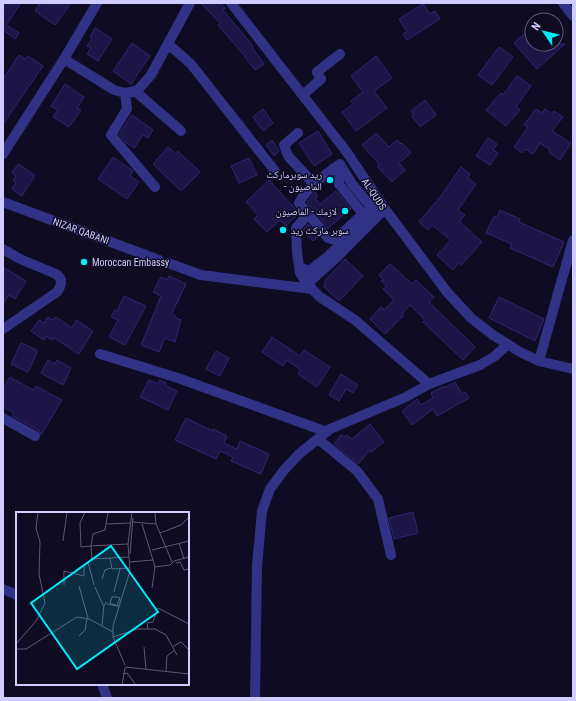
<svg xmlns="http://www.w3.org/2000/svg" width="576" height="701" viewBox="0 0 576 701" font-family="'Roboto Condensed','Noto Naskh Arabic',sans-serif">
<rect width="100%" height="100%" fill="#0e0b22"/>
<path fill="#1d1545" stroke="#312574" d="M3,3H21L6,25L19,33L15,39L3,30Z
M40,3H71L55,25L35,11Z
M201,3H220L225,8L223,10L253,46L252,47L264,64L255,70L243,54L218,25L220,23Z
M423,4L430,14L435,11L440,19L407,40L403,34L407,32L399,19Z
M532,27V44H565L537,69L514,43Z
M95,28L112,39L98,61L87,54L91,48L87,46L92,39L90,37Z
M132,43L150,56L131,84L113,71Z
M499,47L513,57L492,85L478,75Z
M19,55L25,59L28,56L43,66L3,124V79Z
M376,56L392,78L374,91L387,108L356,131L342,112L353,104L351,101L363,92L351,76Z
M517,76L531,86L516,107L520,110L506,126L486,110L501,93L503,95Z
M65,84L84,97L77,108L81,110L69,127L53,117L58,110L51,106Z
M425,100L436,115L420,127L412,116L414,115L411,111Z
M263,109L273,123L263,131L253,117Z
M536,109L542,113L545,109L552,114L554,111L563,117L552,131L571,143L560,160L549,152L550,150L540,143L533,154L525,149L522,153L514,147L528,127L524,125Z
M132,115L153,130L148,138L143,135L134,148L125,142L119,134Z
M318,131L332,154L314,166L299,143Z
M376,133L389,147L397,140L401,144L402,143L411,153L399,163L405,170L392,182L377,166L379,164L362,145Z
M488,138L497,144L493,150L498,153L490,165L476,156Z
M272,140L279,151L274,156L266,145Z
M168,147L176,154L178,151L200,172L181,191L153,164Z
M113,157L132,170L133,171L130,176L139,182L127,199L98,179Z
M249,158L257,175L239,183L231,166Z
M18,164L35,175L22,196L12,189L16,182L13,180L16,176L12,173Z
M461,167L470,174L468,178L476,184L458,210L465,215L460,221H459L482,242L461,265L459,263L453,270L437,255L451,240L432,225L428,230L419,222L441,196Z
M269,180L299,213L286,226L280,220L267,232L254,219L258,215L246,202Z
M336,191L351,209L328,228L307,202L315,192L318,196L315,198L320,204Z
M500,210L520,219L519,222L564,242L553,267L510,248L512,244L486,233L494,216L497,217Z
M308,224L318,237L313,241L303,230Z
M345,259L363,276L339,301L323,286L326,284L324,282Z
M390,264L412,284L416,280L434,297L429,302L475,347L463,360L423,322L425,320L410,305L402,314L403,316L385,334L370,319L381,307L384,310L394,300L383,289L387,286L381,281L383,279L379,275Z
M3,267L26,281L15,299L9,295L3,304Z
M169,276L186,284L172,313L178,319L181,320L175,342L165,338L159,352L141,345L161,296L153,292L161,277L167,280Z
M124,296L146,306L125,345L109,337L118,320L111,317L115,310L117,311Z
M499,297L544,319L535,341L489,318Z
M48,317L53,320L56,317L72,328L76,320L93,331L79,354L54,338L52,340L46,336L44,340L31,331L39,320L44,323Z
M272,337L300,356L304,350L330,367L317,387L298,374L300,369L286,360L283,366L262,352Z
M21,343L37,350V353L28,372L11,364Z
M216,351L229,358L220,376L206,369Z
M48,360L55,364L57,360L71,368L63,385L41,373Z
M341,374L358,385L353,393L346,389L339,401L329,395Z
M10,377L33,390L36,386L62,400L41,435L38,430L12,416L14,413L3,407V388Z
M149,380L158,384L160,380L166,383L165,385L177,391L168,410L140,397Z
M455,382L462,394L465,392L469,398L437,416L433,409L412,425L402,411L417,399L421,405L433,398L431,393L445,386L446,387Z
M186,418L213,431V429L227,436L224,443L237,449L240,441L269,454L261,474L231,461L233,457L220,451L216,459L175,440Z
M370,424L384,442L371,452L370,450L358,464L334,444L341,435L345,437L346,435L352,439Z
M413,512L418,533L394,539L389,518Z"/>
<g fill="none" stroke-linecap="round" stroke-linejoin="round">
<path stroke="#313286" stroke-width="10" d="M231,3L346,151L385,209L447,292L471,318L493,335L520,352L539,361L573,369
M563,3L573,16
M168,44L191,64L275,171
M64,59L114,90L125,93L138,90L151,75L190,3
M135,91L181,131
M125,93L127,109L111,135L155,187
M303,95L321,79L317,72L340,54
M298,133L284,145L288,156L314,184
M3,154L64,59L97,3
M340,164L339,184L363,214
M3,202L159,260
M385,209L335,259L307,284L320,297L355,320L429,384
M3,249L20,259L56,274C63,279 62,285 57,292L3,329
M168,263L201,275L312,289
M299,267L309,271L326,258L371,215L373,209L352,184L340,164C325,175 308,186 299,203L328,238L335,240L363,214L381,204
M307,284L300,273L297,252L296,228L308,214
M100,354L178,378L327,432
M539,361L573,240
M3,418L35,436
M318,439L357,471L378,499L391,555
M3,589L17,595
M102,684L107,698
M255,698L257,566L262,511L270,489L284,470L299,454L330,429L406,397L429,384L480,365L495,356L507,345"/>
</g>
<g fill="#00eaf7" stroke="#0e0b22" stroke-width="1.5">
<circle cx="330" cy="180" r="4"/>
<circle cx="345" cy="211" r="4"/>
<circle cx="283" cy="230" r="4"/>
<circle cx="84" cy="262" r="4"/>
</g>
<g text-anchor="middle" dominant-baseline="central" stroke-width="3" stroke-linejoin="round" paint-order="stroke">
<g font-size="10" fill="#d0ccff" stroke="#0e0b22" text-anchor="end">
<text x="322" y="174">ريد سوبرماركت<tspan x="322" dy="12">- الماصيون</tspan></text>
<text x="337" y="211">لازمك - الماصيون</text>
<text x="291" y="230" text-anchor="start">سوبر ماركت ريد</text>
<text x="92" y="262" text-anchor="start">Moroccan Embassy</text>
</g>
<g font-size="10" fill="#d0ccff" stroke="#0e0b22">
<text transform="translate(374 194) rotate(56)">AL-QUDS</text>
<text transform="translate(81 231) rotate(20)">NIZAR QABANI</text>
</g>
</g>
<g transform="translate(16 512)">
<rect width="173" height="173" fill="#0e0b22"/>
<path fill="none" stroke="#5c587a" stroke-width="1" d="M69,0L64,11L65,35L75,34L77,22L89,18L92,0M139,0L140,12L156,50M116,10L140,12M91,12L114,11M126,12L139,55L136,76M144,21L165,13L173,5M47,29L51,0M163,31L168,47M136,38L173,29M114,42L117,6M94,46L96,57L114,56M76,47L113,45M72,50L78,73M114,50L137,48M160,51L164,50L168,58L173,57M139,55L154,53L158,49L173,45M86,67L89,58L95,56M48,73V59L68,64V53L76,47L75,34L112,32M63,74L72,106M79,75L87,93M98,80L104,57M89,90L92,92L101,94L104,86L101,85H96L94,91L95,92L100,93L101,94H103M86,114L88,92L90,93M132,117L131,111L137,110L142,96L173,112M63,124L69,118L71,106M97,125L121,117H139L150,123L161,143M0,132L20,109L29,91L23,62L24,30L20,16L22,0M128,135L130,157M156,135L165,130L173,138M0,137H10L61,105L73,107L97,120M109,153L97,125V114L114,59L112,32L116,0M109,155L173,162M150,160L151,144L158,139M107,162L111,161L120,173M106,173L109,156"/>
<path fill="#00eaf7" fill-opacity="0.15" stroke="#00eaf7" stroke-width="2" d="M95,34L142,100L61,157L15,91Z"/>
<rect width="173" height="173" fill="none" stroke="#d0ccff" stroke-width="2"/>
</g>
<rect width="576" height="701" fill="none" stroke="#d0ccff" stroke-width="8"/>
<g transform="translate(544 32) rotate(305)"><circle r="19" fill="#0e0b22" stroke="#5c587a"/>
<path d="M0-3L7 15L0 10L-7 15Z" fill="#00eaf7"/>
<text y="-6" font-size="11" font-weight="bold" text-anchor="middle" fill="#d0ccff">N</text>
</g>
</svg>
